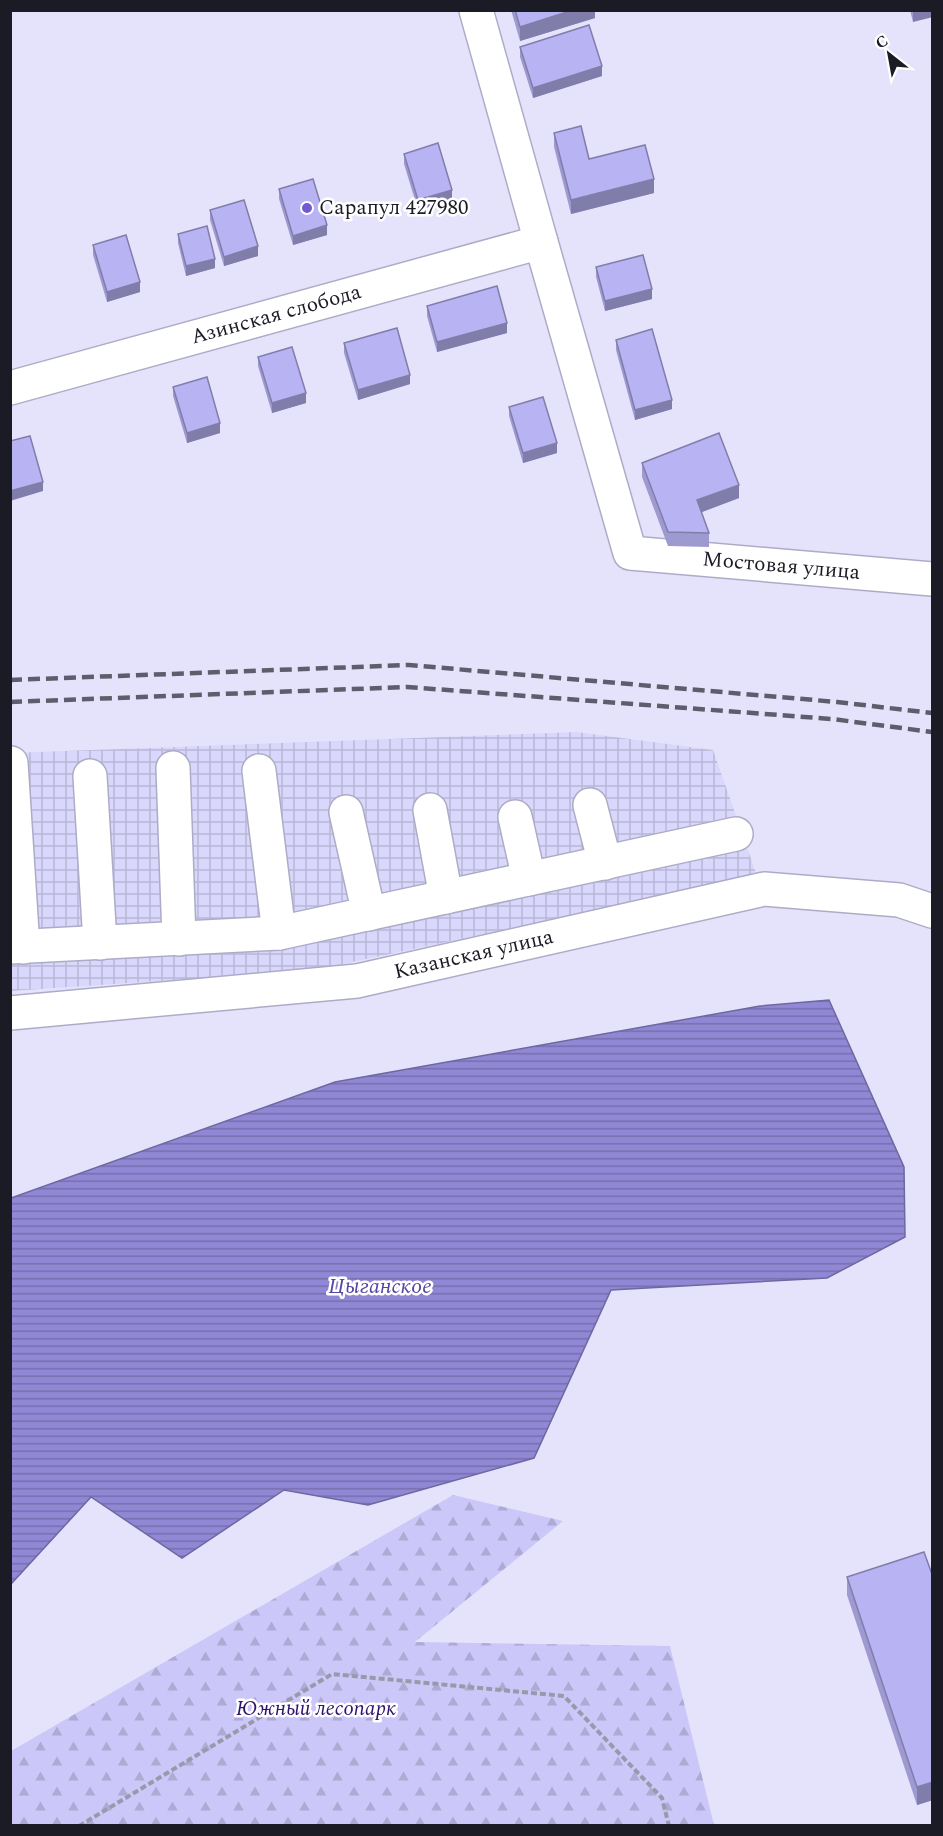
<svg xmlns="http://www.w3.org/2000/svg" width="943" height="1836" viewBox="0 0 943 1836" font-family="Spectral,serif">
<defs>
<pattern id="industrial-grid" width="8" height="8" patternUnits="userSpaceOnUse" patternTransform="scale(1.5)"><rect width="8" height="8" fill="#d9d7fb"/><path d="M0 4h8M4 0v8" fill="none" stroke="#bab8d7"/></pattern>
<pattern id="forest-firs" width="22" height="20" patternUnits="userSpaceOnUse" patternTransform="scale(1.5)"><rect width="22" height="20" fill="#cbc7f8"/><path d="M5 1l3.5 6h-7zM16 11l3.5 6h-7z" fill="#aeaad4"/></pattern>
<pattern id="water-rules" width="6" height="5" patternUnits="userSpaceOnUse" patternTransform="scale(1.5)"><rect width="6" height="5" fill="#9188d5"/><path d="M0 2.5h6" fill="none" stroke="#766ead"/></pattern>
</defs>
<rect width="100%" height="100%" fill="#e5e3fb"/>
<path fill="url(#industrial-grid)" d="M577,732L713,750L757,876L310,971L11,991L10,753Z"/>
<path fill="url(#forest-firs)" d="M453,1495L563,1521L415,1642L670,1646L714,1825H11V1751Z"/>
<path fill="url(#water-rules)" stroke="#6e67a0" stroke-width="1.5" d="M829,1000L904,1167L905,1237L827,1278L611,1290L534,1458L368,1505L284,1490L182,1558L91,1497L11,1584V1198L335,1082L760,1006Z"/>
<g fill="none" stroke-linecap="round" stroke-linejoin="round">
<g stroke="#adacc7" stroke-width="36">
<g id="minor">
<path d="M476,10L541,242"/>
<path id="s1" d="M10,388L541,242L630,553L932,579"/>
<path d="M11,763L23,947"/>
<path d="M173,768L179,939"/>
<path d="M259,771L279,933"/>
<path d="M90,776L100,943"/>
<path d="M590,805L605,863"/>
<path d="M430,810L446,897"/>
<path d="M346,812L369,914"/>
<path d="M515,817L529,879"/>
<path d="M10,947L279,933L736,834"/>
<path id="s2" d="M10,1013L357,981L764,889L899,900L932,911"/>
</g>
</g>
<path stroke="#9a99ac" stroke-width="4" stroke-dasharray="6 3" stroke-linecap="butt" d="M79,1826L332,1674L564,1696L662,1798L669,1826"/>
<use href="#minor" stroke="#fff" stroke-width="33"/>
<path stroke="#5d5d6b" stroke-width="4.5" stroke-dasharray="12 6" stroke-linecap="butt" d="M10,680L409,665L837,702L932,713
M10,702L407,687L832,719L932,732"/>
</g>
<path fill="#9e9ad1" d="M511,10H595V18L520,41Z
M910,10H933L913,22Z
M520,47L602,76L533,98L520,57Z
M554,133L589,159L654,193L571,214L554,147Z
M404,154L452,200L418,210L404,164Z
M279,189L327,235L293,245L279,199Z
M210,210L258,256L224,266L210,220Z
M178,234L215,268L186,276L178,243Z
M93,245L140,292L107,302L93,255Z
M596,267L652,299L605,311L596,277Z
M427,306L507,333L437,352L427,316Z
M616,340L672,409L635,420L616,350Z
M344,343L410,384L358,400L344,353Z
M258,357L306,403L272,413L258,366Z
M173,387L220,433L187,443L173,396Z
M509,407L557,453L523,463L509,416Z
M642,463L739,498L701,512L709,533V547L668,546L642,477Z
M847,1577H933V1800L917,1805L847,1595Z"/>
<path fill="#817daa" d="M573,10H595V18L520,41V27Z
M913,10H933V17L913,22Z
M602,66V76L533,98V88Z
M654,179V193L571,214V200Z
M452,190V200L418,210V200Z
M327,225V235L293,245V236Z
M258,246V256L224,266V257Z
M215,259V268L186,276V266Z
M140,282V292L107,302V292Z
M652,289V299L605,311V301Z
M507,323V333L437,352V342Z
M410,375V384L358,400V390Z
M306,393V403L272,413V403Z
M672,400V409L635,420V410Z
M220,423V433L187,443V433Z
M557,443V453L523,463V453Z
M43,482V491L10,501V491Z
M739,485V498L697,514V500Z
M933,1782V1800L917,1805V1787Z"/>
<path fill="#b8b3f3" stroke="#817daa" stroke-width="1.5" d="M515,10H573L520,27Z
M589,25L602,66L533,88L520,47Z
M581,126L589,159L645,145L654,179L571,200L554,133Z
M438,143L452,190L418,200L404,154Z
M313,179L327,225L293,236L279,189Z
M244,200L258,246L224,257L210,210Z
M207,226L215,259L186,266L178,234Z
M126,235L140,282L107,292L93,245Z
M643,255L652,289L605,301L596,267Z
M497,286L507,323L437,342L427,306Z
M397,328L410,375L358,390L344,343Z
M652,329L672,400L635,410L616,340Z
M292,347L306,393L272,403L258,357Z
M207,377L220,423L187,433L173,387Z
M543,397L557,443L523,453L509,407Z
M719,433L739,485L697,500L709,533L668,532L642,463Z
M30,436L43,482L10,491V441Z
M924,1552L933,1577V1782L917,1787L847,1577Z"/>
<circle fill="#715ad4" stroke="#fff" stroke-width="2" cx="307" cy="208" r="6"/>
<g text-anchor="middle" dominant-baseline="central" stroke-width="5" stroke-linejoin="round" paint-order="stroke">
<g font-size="21" fill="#1b1b25" stroke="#fff" text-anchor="start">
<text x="319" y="208">Сарапул 427980</text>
</g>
<g font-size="21" fill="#1b1b25" stroke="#fff">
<text stroke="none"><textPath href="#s1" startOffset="276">Азинская слобода</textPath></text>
<text stroke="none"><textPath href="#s1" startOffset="1026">Мостовая улица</textPath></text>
<text stroke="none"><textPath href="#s2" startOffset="468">Казанская улица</textPath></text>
</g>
<g font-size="21" font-style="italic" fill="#2e136d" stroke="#fff">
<text x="316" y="1709">Южный лесопарк</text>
</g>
<g font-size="22" font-style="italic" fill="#5646a1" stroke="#fff">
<text x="380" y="1286">Цыганское</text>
</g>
</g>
<rect width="943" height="1836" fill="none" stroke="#1b1b25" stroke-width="24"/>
<g transform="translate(889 54) rotate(329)" stroke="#ffffff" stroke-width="4.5" paint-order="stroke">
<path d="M0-4.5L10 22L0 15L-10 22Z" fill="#1b1b25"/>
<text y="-9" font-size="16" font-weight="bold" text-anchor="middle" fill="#1b1b25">С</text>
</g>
</svg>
